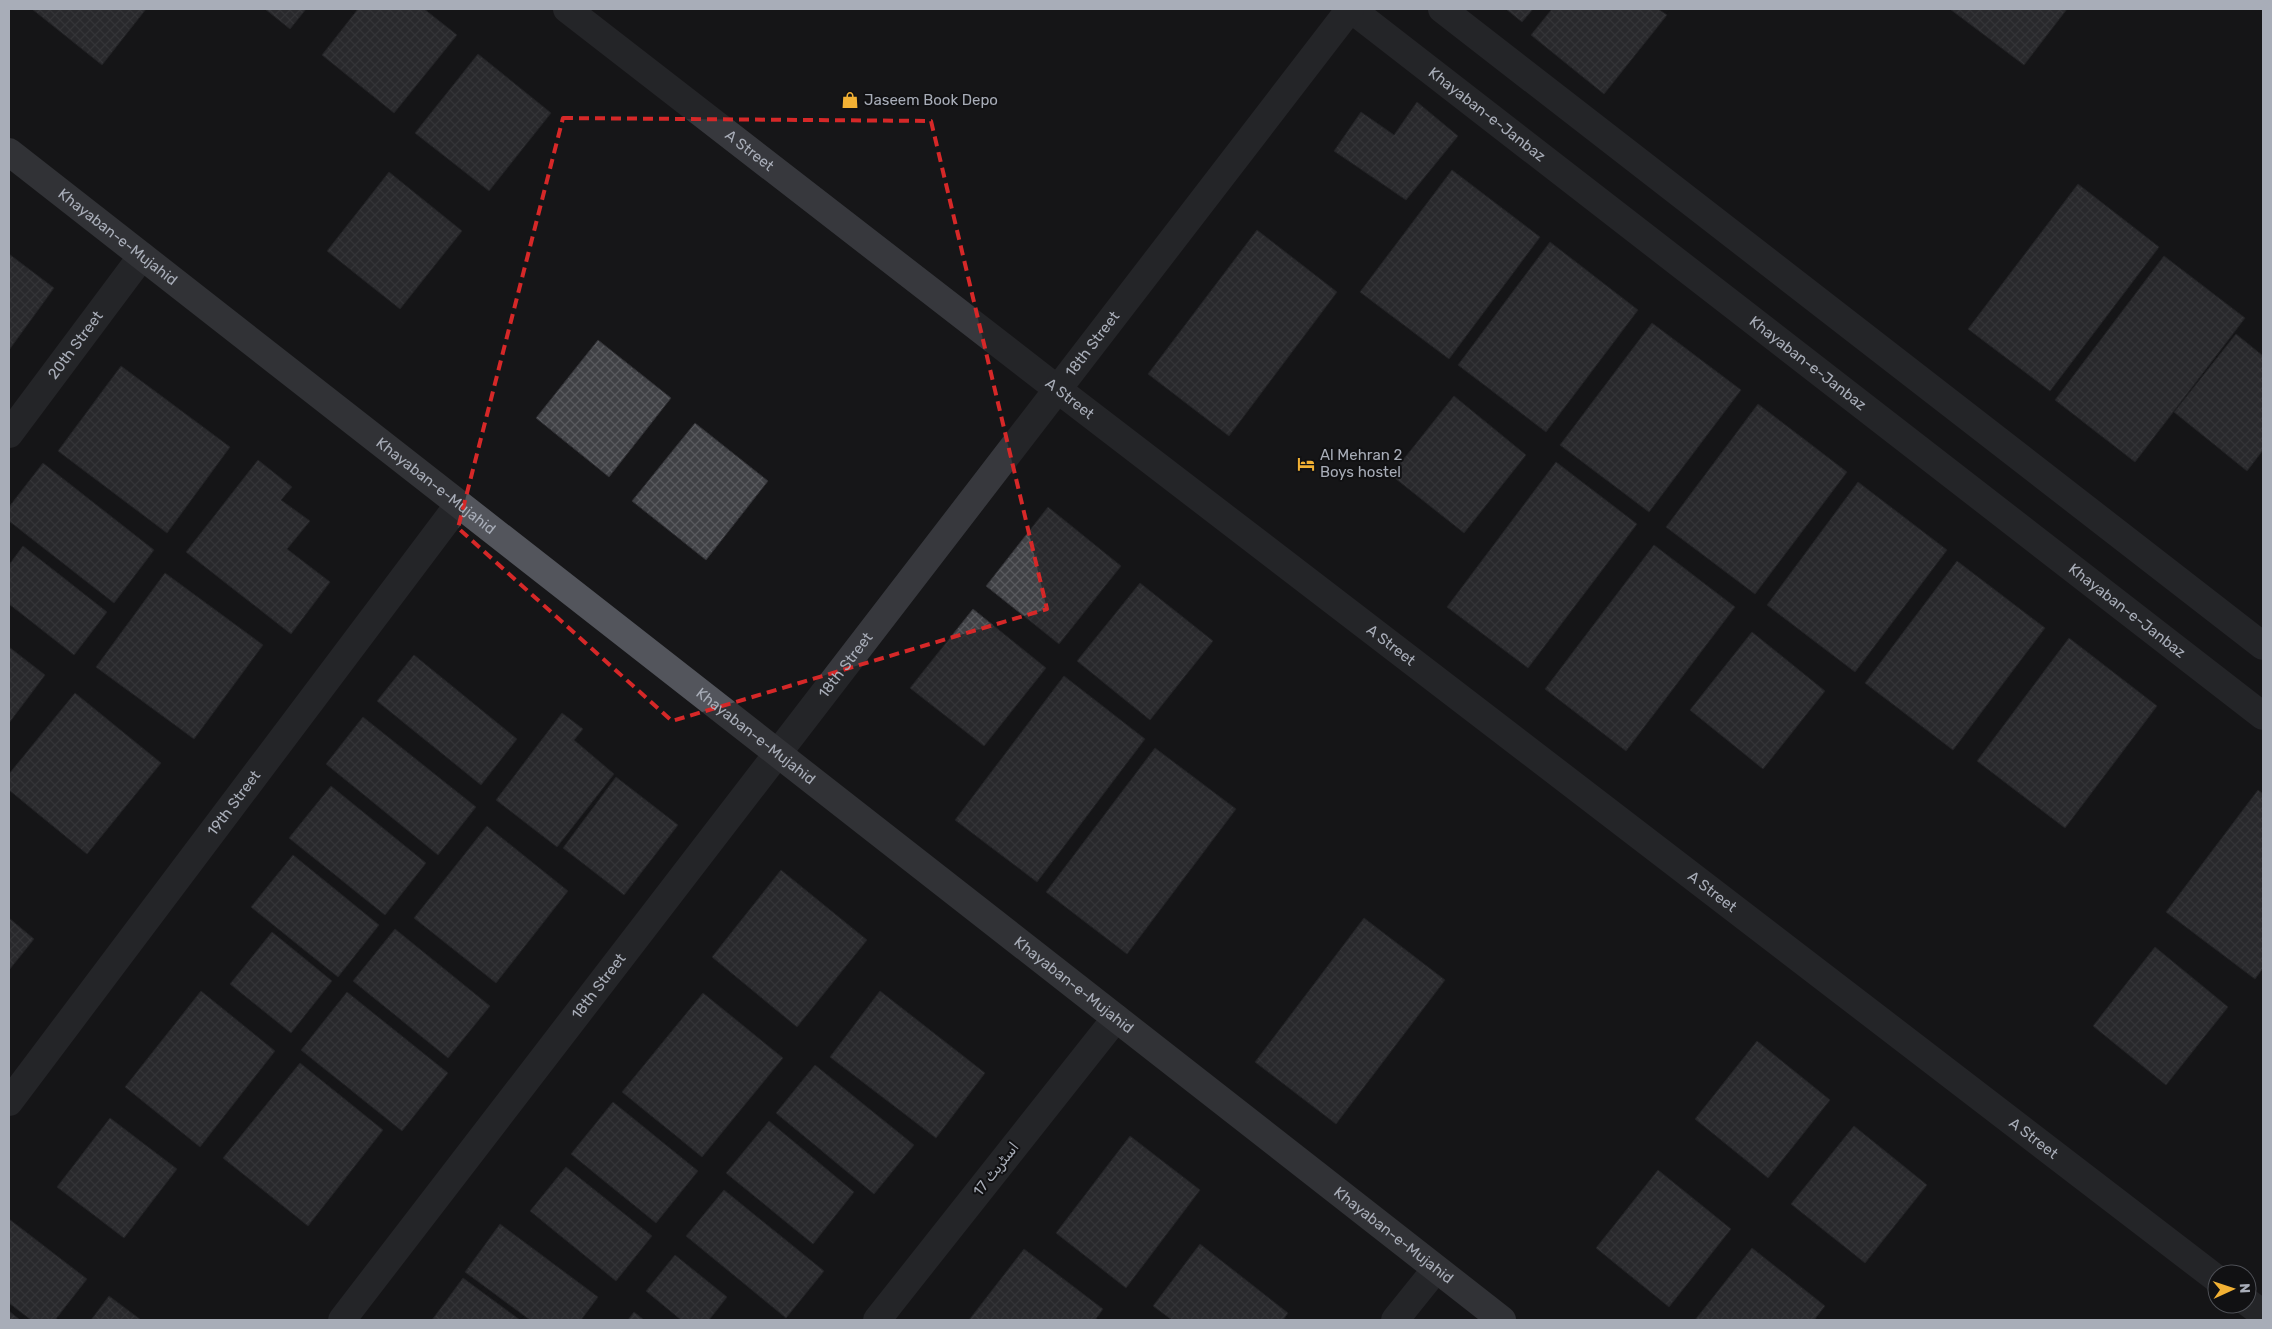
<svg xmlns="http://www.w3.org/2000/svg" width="2272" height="1329" viewBox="0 0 2272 1329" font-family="Rubik,Vazirmatn,sans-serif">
<defs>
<pattern id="building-cross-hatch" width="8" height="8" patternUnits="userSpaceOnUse" patternTransform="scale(1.25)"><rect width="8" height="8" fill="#404145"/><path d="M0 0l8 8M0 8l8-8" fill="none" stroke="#595a5e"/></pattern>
</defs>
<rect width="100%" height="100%" fill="#161618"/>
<path fill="url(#building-cross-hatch)" stroke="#303034" d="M32,9H146L102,65Z
M265,9H306L290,29Z
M358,9H424L457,35L394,113L322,55Z
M1506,9H1533L1522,22Z
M1552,9H1658L1667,15L1604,94L1531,35Z
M1950,9H2067L2024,65Z
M478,54L551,113L489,191L415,133Z
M1417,102L1458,136L1406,200L1334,151L1361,112L1394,135Z
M1452,170L1540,237L1449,359L1360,292Z
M389,172L462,231L400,309L327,251Z
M2078,184L2159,247L2050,391L1968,329Z
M1257,230L1337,292L1229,436L1148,374Z
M1550,242L1638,310L1546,432L1458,365Z
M9,254L54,288L9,350Z
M2164,256L2245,318L2135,462L2055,400Z
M1652,323L1741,390L1649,512L1560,445Z
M2236,334L2263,356V450L2247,471L2174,412Z
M598,340L671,398L609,477L536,418Z
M121,366L230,447L167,533L58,451Z
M1454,396L1526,455L1464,533L1391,475Z
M1758,404L1847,472L1755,594L1666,527Z
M695,423L768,481L706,560L632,501Z
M258,460L292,487L281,500L310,521L287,549L330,582L291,634L186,552Z
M1556,462L1637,524L1528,668L1447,607Z
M43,463L154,550L114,603L9,521V507Z
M1858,482L1947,550L1855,672L1767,605Z
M1048,507L1121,566L1059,644L986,586Z
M1654,545L1735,607L1626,751L1545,689Z
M23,546L107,612L74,655L9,604V565Z
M1957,561L2045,628L1953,750L1865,683Z
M165,573L263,645L194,739L96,667Z
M1140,583L1213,641L1150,720L1077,661Z
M973,609L1046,668L984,746L910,688Z
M1752,632L1825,691L1763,769L1690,710Z
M2069,638L2157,706L2065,828L1977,761Z
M9,647L45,675L9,723Z
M414,655L517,739L481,785L377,701Z
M1064,676L1145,739L1037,882L955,820Z
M75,693L161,763L87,854L9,790V774Z
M562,713L583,729L574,740L614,774L557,847L496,800Z
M363,717L476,807L438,855L326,764Z
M1155,748L1236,809L1127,954L1046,892Z
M616,777L678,825L624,895L563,848Z
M331,786L426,863L385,915L289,838Z
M2258,790L2263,794V968L2255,979L2166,912Z
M487,826L568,891L496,983L414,918Z
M293,855L379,925L338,977L251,907Z
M781,870L867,940L797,1027L712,957Z
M9,918L34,939L9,970Z
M1364,918L1445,980L1336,1124L1255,1062Z
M395,929L490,1006L448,1058L353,981Z
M272,932L332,981L291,1033L230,984Z
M2155,947L2228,1007L2166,1085L2093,1026Z
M201,991L275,1051L200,1147L125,1087Z
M880,991L985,1073L936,1138L830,1057Z
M347,992L448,1073L402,1131L301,1050Z
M703,993L783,1058L702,1157L622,1092Z
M1757,1041L1830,1100L1768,1178L1695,1119Z
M300,1063L383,1130L308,1226L223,1158Z
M815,1065L914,1145L874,1194L776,1113Z
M613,1102L698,1171L656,1223L571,1154Z
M110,1118L177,1169L124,1238L57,1187Z
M769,1121L854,1192L813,1244L726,1173Z
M1854,1126L1927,1185L1865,1263L1791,1204Z
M1130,1136L1200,1190L1126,1288L1056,1233Z
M566,1167L652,1236L616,1281L530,1211Z
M1658,1170L1731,1229L1669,1307L1596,1248Z
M724,1190L824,1271L786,1318L686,1236Z
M9,1219L87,1279L55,1320H31L9,1303Z
M500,1224L598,1297L581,1320H530L465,1272Z
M1200,1244L1288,1313L1283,1320H1172L1153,1306Z
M1752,1248L1825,1306L1814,1320H1695Z
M1024,1249L1103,1309L1095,1320H969Z
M675,1255L727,1297L709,1320H681L646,1291Z
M463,1278L520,1320H432Z
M109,1296L141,1320H91Z
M9,1311L20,1320H9Z
M634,1312L644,1320H628Z"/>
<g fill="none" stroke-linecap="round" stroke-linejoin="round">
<g stroke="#37383d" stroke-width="28">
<path id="s1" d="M567,9L1056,388L2217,1279"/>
<path id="s2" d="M1351,9L2263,716"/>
<path d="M1442,9L2263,646"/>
<path id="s3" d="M9,434L142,256"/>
<path id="s4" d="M9,1102L459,504"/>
<path d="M2247,1302L2263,1314"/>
<path id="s5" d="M342,1320L1350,9"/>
<path d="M877,1320L1116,1018"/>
<path d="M1395,1320L1436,1269"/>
</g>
<path stroke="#53555c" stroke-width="28" id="s6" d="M9,152L1502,1320"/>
</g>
<path d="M0 0H2272V1329H0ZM563,118L931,121L1047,609L672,721L458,528Z" fill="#161618" fill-opacity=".55" fill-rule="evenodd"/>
<path fill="none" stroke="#d62828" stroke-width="4" stroke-dasharray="10 6" stroke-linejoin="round" d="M563,118L931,121L1047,609L672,721L458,528Z"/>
<defs>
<g id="shop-bare" transform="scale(1.35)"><path d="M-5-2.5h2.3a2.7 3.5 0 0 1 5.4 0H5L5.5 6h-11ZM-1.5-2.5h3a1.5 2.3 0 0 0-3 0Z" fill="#f2b134" stroke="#111113" stroke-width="2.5" paint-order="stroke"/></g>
<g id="hotel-bare" transform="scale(1.35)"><path d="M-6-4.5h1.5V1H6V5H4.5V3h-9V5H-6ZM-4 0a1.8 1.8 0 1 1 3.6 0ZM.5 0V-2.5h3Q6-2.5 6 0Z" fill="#f2b134" stroke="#111113" stroke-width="2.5" paint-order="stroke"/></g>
</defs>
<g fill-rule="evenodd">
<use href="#shop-bare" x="850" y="100"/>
<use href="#hotel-bare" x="1306" y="464"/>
</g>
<g text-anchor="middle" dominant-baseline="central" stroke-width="4" stroke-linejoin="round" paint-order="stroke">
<g font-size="15" fill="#a8adb8" stroke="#111113" text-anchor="start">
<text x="864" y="100">Jaseem Book Depo</text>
<text x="1320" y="455">Al Mehran 2<tspan x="1320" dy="17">Boys hostel</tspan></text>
</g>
<g font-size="15" fill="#a8adb8" stroke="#111113">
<text stroke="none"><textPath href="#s2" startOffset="172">Khayaban-e-Janbaz</textPath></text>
<text stroke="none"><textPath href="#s1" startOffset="231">A Street</textPath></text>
<text stroke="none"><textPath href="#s6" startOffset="138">Khayaban-e-Mujahid</textPath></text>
<text stroke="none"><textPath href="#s5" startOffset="1231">18th Street</textPath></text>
<text stroke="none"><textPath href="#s3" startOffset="111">20th Street</textPath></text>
<text stroke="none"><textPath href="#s2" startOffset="578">Khayaban-e-Janbaz</textPath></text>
<text stroke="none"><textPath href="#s1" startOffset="636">A Street</textPath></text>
<text stroke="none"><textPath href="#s6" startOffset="542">Khayaban-e-Mujahid</textPath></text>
<text stroke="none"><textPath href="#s2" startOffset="982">Khayaban-e-Janbaz</textPath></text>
<text stroke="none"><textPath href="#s1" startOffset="1041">A Street</textPath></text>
<text stroke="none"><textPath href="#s5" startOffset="826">18th Street</textPath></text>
<text stroke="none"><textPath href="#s6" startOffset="948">Khayaban-e-Mujahid</textPath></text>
<text stroke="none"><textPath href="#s4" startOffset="374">19th Street</textPath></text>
<text stroke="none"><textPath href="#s1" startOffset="1446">A Street</textPath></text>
<text stroke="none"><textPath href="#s6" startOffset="1352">Khayaban-e-Mujahid</textPath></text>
<text stroke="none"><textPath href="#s5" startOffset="421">18th Street</textPath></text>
<text stroke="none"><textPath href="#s1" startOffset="1851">A Street</textPath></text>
<text transform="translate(996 1169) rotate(-52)">اسٹریٹ 17</text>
<text stroke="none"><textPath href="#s6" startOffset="1758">Khayaban-e-Mujahid</textPath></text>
</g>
</g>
<rect width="2272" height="1329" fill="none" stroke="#a8adb8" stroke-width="20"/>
<g transform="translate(2232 1289) rotate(87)"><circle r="24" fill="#111113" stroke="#4d4f55"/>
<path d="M0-4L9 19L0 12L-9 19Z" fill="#f2b134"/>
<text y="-8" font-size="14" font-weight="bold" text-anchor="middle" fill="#a8adb8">N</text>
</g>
</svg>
